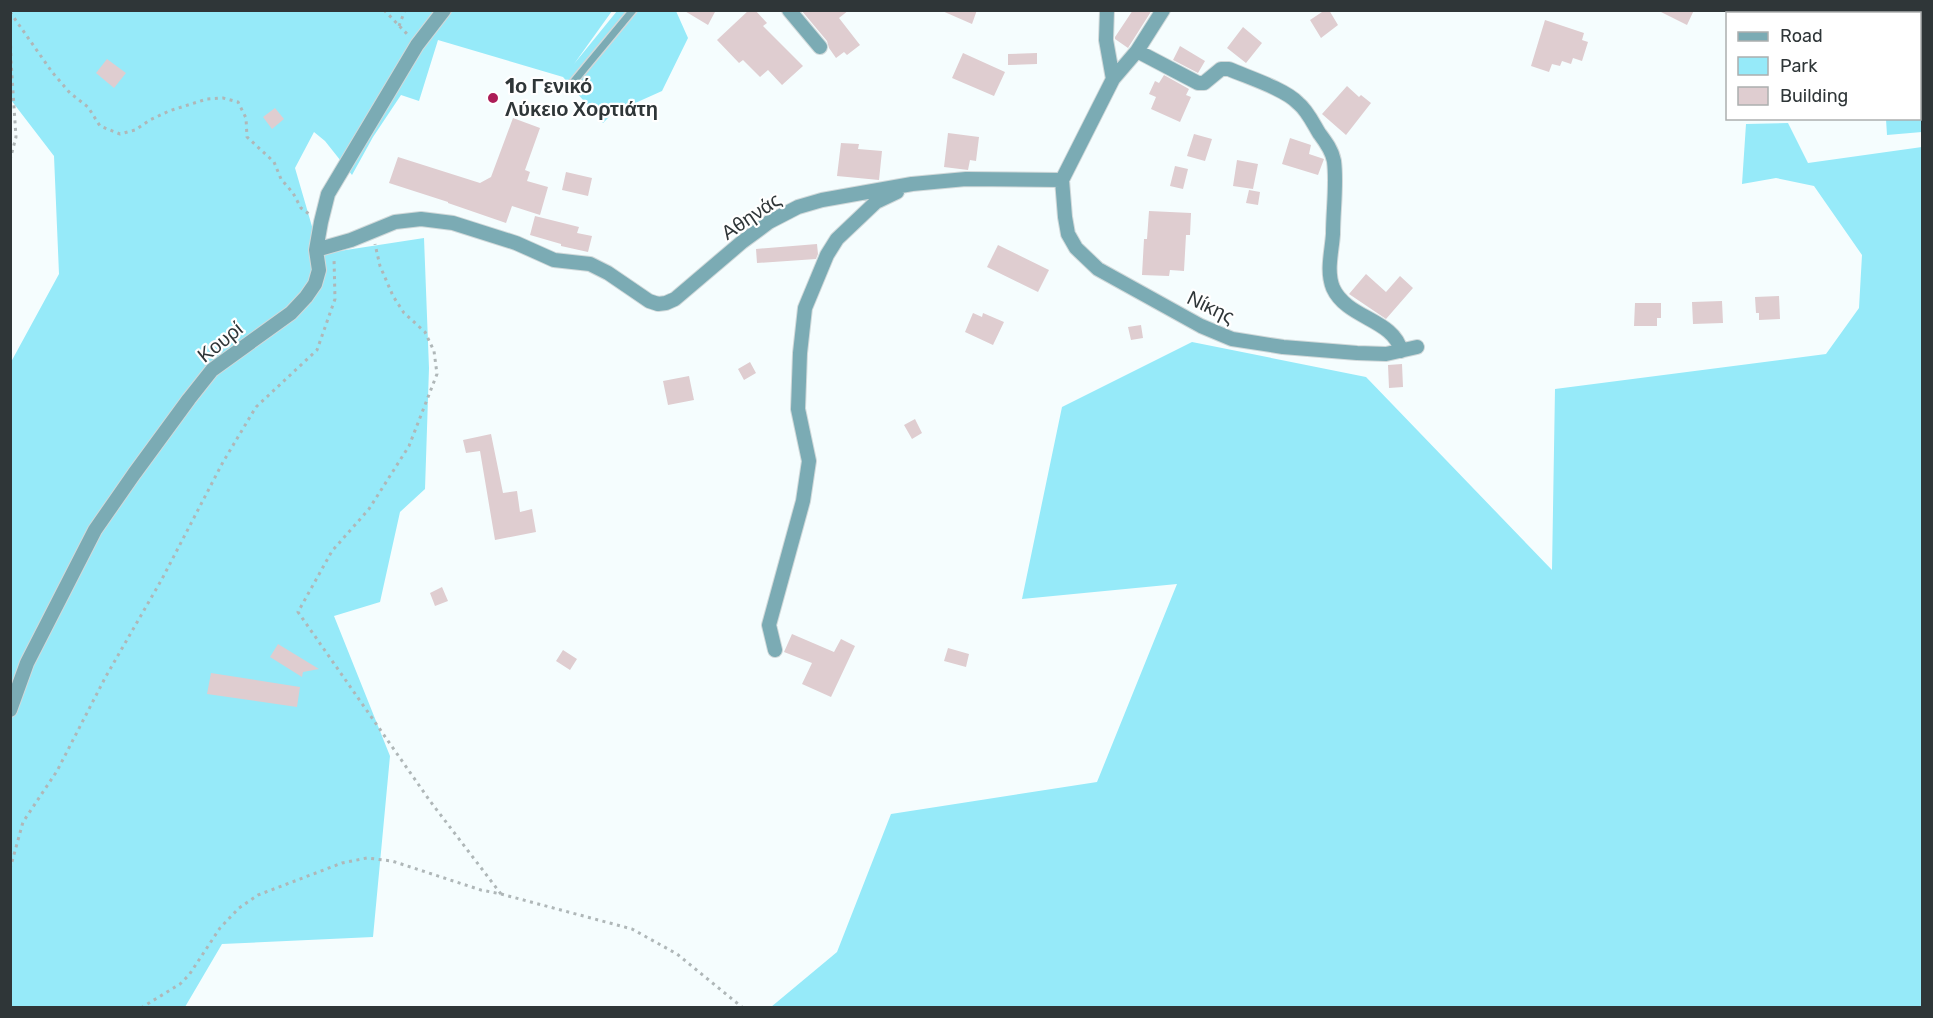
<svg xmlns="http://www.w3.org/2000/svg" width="1933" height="1018" viewBox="0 0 1933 1018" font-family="Rubik,sans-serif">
<rect width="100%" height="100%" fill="#f5fdfe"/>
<path fill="#96eaf9" d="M11,11H612L574,64L617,11H676L688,38L662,91L613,113L603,123L563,77L438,40L419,101L401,95L373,137L352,175L325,141L314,132L295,168L320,254L424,238L429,368L425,489L400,512L380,602L334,616L390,756L373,937L222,944L185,1007H11V362L59,274L54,156L11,100Z
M1920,99H1922V132L1887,135L1886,119L1920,118Z
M1788,123L1808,163L1922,147V1007H771L837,952L891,814L1097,782L1177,584L1022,599L1062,407L1192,342L1366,377L1552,570L1555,389L1826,354L1859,308L1862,255L1814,186L1776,178L1742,184L1746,124Z"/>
<path fill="#dfcdd0" d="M683,10H716L708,25Z
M749,10H755L767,23L763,26L803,66L782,85L768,70L760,77L743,60L739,63L717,40Z
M801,10H849L839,18L860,45L847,55L844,52L836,58L829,48L827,41Z
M940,10H977L972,24Z
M1133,10H1152L1128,48L1115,39V37Z
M1325,10H1329L1338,25L1321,38L1310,20Z
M1657,10H1694L1687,25Z
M1545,20L1584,33L1582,40L1588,42L1582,61L1573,58L1571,64L1562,61L1560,66L1552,64L1549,72L1531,66Z
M1243,27L1262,43L1246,63L1227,48Z
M1180,46L1205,61L1198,73L1173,60Z
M963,53L1005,72L994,96L952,78Z
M1037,53V64L1008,65V54Z
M107,59L126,73L114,88L96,73Z
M1164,75L1189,89L1186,95L1191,97L1180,122L1151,109L1156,97L1149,94L1155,81L1159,83Z
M1347,86L1359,97L1361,95L1371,103L1346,135L1322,114Z
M275,108L284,119L272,129L263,117Z
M513,118L540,128L525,170L530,172L527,181L548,187L540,215L512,206L506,223L448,203V202L389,183L398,157L480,183L491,177Z
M948,133L979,137L976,161L970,160L968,170L944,167Z
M1194,134L1212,139L1205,161L1187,156Z
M1290,138L1311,145L1309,154L1324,159L1318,175L1282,164Z
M841,143L859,144L858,149L882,151L879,180L837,176Z
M1237,160L1258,164L1253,189L1233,186Z
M1175,166L1188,169L1183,189L1170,186Z
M566,172L592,178L588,196L562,190Z
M1249,190L1260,192L1258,205L1246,203Z
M1149,211L1191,213L1190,235H1186L1184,271L1170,270L1169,276L1142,275L1144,239H1147Z
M535,216L579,227L577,233L592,236L588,252L561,246V244L530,235Z
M817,244L818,254L816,259L757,263L756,249Z
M998,245L1049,270L1038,292L987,267Z
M1366,274L1386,292L1400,276L1413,288L1386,319L1349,294Z
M1779,296L1780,319L1759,320V313H1756L1755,297Z
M1722,301L1723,323L1693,324L1692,302Z
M1635,303H1661V318H1657V326H1634Z
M973,313L982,317L983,313L1004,322L993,345L965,332Z
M1141,325L1143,338L1131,340L1128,327Z
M750,362L756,373L744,380L738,369Z
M1402,364L1403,387L1389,388L1388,365Z
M689,376L694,400L668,405L663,381Z
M915,419L922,433L912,439L904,425Z
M491,434L503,493L517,491L520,512L532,509L536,532L495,540L480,451L466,453L463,440Z
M442,587L448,601L435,606L430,593Z
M792,634L834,652L841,639L855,646L831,697L802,684L812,663L784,652Z
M278,644L319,669L303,672L302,677L270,657Z
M948,648L969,654L966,667L944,661Z
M563,650L577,659L570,670L556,661Z
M211,673L300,687L297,707L207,694Z"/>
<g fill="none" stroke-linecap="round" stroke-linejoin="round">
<g stroke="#d1d9da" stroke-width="10">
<path id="service" d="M570,86L633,10"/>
</g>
<g stroke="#d1d9da" stroke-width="16">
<path id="minor" d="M789,10L820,47
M1874,10H1889
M1137,51L1198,83H1204L1221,69H1229C1247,77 1285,89 1298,103C1307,110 1313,123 1319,133C1325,141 1332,150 1334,161C1337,184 1333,210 1333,234C1332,251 1326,271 1333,288C1347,319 1394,319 1401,351
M1113,79L1137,51L1163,10
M1062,180L1065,217L1068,234L1076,248L1098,269L1201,326L1232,339L1283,347L1357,353L1386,354L1417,347
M316,250L351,240L395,222L421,219L453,223L516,243L554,260L590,264L608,273L649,301L658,304L666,303L675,299L742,242L769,222L798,207L822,200L912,184L966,179L1062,180L1113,79L1106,40L1107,10
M775,650L769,625L803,501L809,461L798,409L800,353L805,308L827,255L837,239L876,202L897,192
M10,710L27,663L95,530L134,474L189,399L212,370L291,313L306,297L315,284L319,270L316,250L321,222L328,194L417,45L444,10"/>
</g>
<path stroke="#afb7b8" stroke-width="3" stroke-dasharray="3 4.5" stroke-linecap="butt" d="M384,10L408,35
M10,12L52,72L70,93L88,107L100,126L120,134L135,130L150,120L169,111L207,99L223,98L238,102L246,118L247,137L274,162L281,179L293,193L301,208L309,214
M10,23L11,61L16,137L10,160
M399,26L405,10
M10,869L23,822L57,771L105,678L162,579L223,462L256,407L317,350L335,299L334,258
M501,894L632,929L677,954L743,1008
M141,1008L180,984L189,975L220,928L239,908L258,895L342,863L367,858L392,861L481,890L501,894L430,801L298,612L332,551L369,509L409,446L437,374L434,351L425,332L404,313L393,296L380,266L375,244"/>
<use href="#service" stroke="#7babb4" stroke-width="7"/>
<use href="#minor" stroke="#7babb4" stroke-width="14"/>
</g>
<circle fill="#ac1d57" stroke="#fff" stroke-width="2" cx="493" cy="98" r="6"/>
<g text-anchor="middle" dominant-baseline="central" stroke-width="4.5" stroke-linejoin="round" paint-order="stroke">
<g font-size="20" font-weight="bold" fill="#2f3638" stroke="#fff" text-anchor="start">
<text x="505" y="86">1ο Γενικό<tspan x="505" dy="23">Λύκειο Χορτιάτη</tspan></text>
</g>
<g font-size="20" fill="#2f3638" stroke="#fff">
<text transform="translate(751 216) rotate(-34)">Αθηνάς</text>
<text transform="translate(1211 307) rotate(26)">Νίκης</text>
<text transform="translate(220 342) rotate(-39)">Κουρί</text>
</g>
</g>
<rect width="1933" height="1018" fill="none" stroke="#2f3638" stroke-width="24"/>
<rect x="1726" y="12" width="195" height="108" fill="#ffffff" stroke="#acafaf" stroke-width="1.5"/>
<rect x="1738" y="32" width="30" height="9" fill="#7babb4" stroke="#acafaf" stroke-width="1.5"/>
<text x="1780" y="42" font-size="18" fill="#2f3638">Road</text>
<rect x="1738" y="57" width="30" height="18" fill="#96eaf9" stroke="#acafaf" stroke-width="1.5"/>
<text x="1780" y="72" font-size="18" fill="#2f3638">Park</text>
<rect x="1738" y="87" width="30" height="18" fill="#dfcdd0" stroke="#acafaf" stroke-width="1.5"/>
<text x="1780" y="102" font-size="18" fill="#2f3638">Building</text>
</svg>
